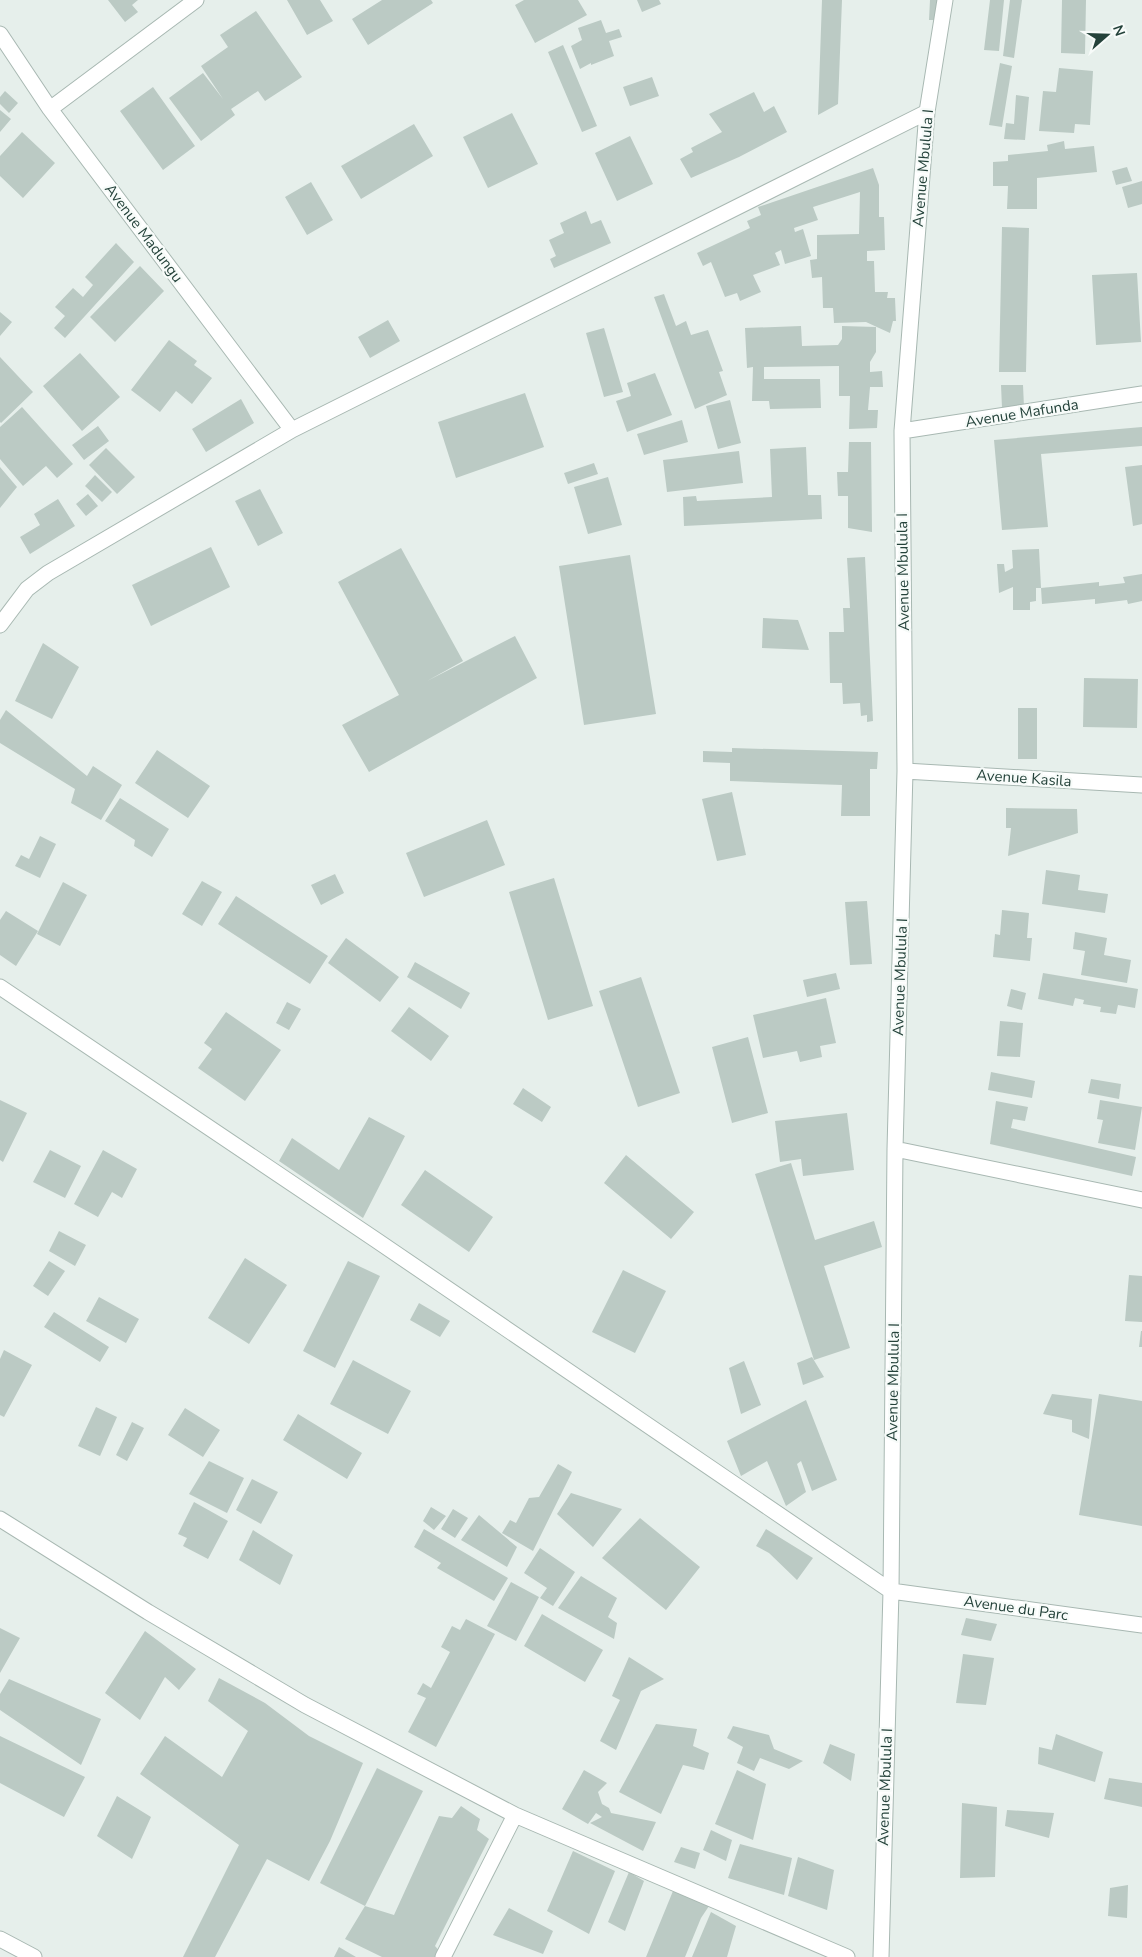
<svg xmlns="http://www.w3.org/2000/svg" width="1142" height="1957" viewBox="0 0 1142 1957" font-family="'Nunito Sans',sans-serif">
<rect width="100%" height="100%" fill="#e6efeb"/>
<path fill="#bbcac4" d="M108,0H138L132,5L138,12L125,22Z
M287,0H320L333,21L307,35Z
M382,0H431L433,3L368,45L352,19Z
M524,0H578L587,15L535,43L515,5Z
M637,0H659L661,4L642,12Z
M822,0H842L838,104L818,115Z
M930,0H938V20H929Z
M990,0H1004L999,51L984,50Z
M1010,0H1022L1014,58L1003,56Z
M1062,0H1086L1085,54L1061,53Z
M256,11L302,77L265,101L258,91L231,109L235,115L201,141L169,98L203,73L223,99L201,66L228,47L220,35Z
M601,20L606,33L619,29L622,37L609,41L614,56L591,65V63L580,69L571,46L582,40L578,28Z
M563,45L597,126L582,132L548,52Z
M1000,63L1012,66L1002,127L989,125Z
M1059,68L1093,71L1090,125L1075,124L1074,133L1039,131L1043,91L1056,92Z
M652,77L659,96L630,106L623,87Z
M153,87L195,146L163,170L120,111Z
M5,91L18,103L9,113L0,104V97Z
M754,92L764,112L774,106L787,132L739,157L691,178L680,159L693,152L691,148L722,132L709,114Z
M1016,95L1029,97L1025,140L1004,139L1006,123L1014,124Z
M0,110L11,119L0,132Z
M512,113L538,164L488,188L463,137Z
M414,124L433,156L361,199L341,166Z
M22,132L55,163L23,198L0,176V156Z
M630,136L653,184L617,201L595,153Z
M1064,141L1065,149L1094,146L1097,172L1037,178V209H1007L1008,186H993V162L1008,161V155L1048,151L1047,145Z
M1127,167L1132,181L1116,185L1112,171Z
M873,168L879,185V217H884L885,250L867,251V261H874L875,292H888L887,298H895L896,321H893L890,333L866,322L834,323L833,308H823L822,277L812,278L810,260L817,259V235L859,234L860,192L813,207L818,220L794,228L795,232L803,229L811,256L785,264L781,250L775,253L780,265L753,275L761,292L740,301L737,293L725,297L711,262L703,266L697,253L750,228L747,221L761,215L758,207Z
M1142,181V204L1128,208L1122,187Z
M311,182L333,220L307,235L285,197Z
M586,211L591,224L601,220L611,243L554,268L550,259L556,256L549,240L564,233L560,223Z
M1002,227L1029,228L1026,372H999Z
M116,243L134,262L65,338L54,328L65,316L55,307L73,288L83,297L93,285L85,277Z
M140,266L164,291L115,342L90,317Z
M1137,273L1141,342L1096,345L1092,275Z
M664,294L676,326L686,321L691,335L708,330L723,371L719,372L727,395L695,409L654,297Z
M0,312L12,322L0,336Z
M388,320L400,341L370,358L358,337Z
M801,326L802,346L838,345L842,339V326L876,327V352L870,362V372L882,371L883,387H870L868,410H878L877,428L849,429L850,396H839V366L764,367V379H820L821,408L770,409L769,401H752L753,367L747,368L745,328Z
M604,328L623,392L604,397L586,333Z
M169,340L197,361L194,365L212,378L192,404L176,391L160,412L131,390Z
M80,353L120,397L82,431L43,386Z
M0,357L33,392L1,423L0,422Z
M655,373L672,415L627,432L616,401L631,396L627,383Z
M1001,385H1023L1024,407L1002,408Z
M525,393L544,447L456,478L438,422Z
M241,399L254,423L206,452L192,429Z
M730,400L741,443L718,449L706,406Z
M22,407L73,464L57,478L46,466L23,486L0,459V427Z
M682,420L688,442L644,455L637,434Z
M98,426L109,441L84,460L72,445Z
M1142,427V446L1041,454L1048,527L1002,530L994,440Z
M849,442H871L872,532L848,528V496H838L837,472H848Z
M806,447L808,495H821L822,519L684,526L683,497L696,496L697,501L772,497L770,449Z
M106,448L135,477L117,494L89,465Z
M739,451L743,483L667,492L663,460Z
M594,463L598,474L568,484L564,473Z
M1142,465V524L1133,526L1125,467Z
M0,467L17,487L0,508Z
M95,475L112,492L102,502L85,486Z
M608,477L622,525L588,534L574,487Z
M260,489L283,533L258,546L235,501Z
M88,494L98,506L86,516L76,504Z
M58,499L75,526L30,554L20,537L40,525L34,514Z
M211,547L230,587L151,626L132,585Z
M401,548L463,661L427,681L515,636L537,678L369,772L342,725L399,695L338,582Z
M1039,549L1041,588H1036V601L1030,602V610H1013V587L999,593L997,564H1004L1005,572L1013,568L1012,550Z
M630,555L656,714L584,725L559,566Z
M865,557L873,721L867,722V715L861,716L860,703L843,704L842,683H830L829,632H844L843,608H850L847,558Z
M1142,574V601L1128,604L1127,600L1095,604V599L1042,604L1041,588L1099,582V586L1125,583L1123,577Z
M763,618L798,620L809,650L762,648Z
M43,643L79,667L52,719L15,701Z
M1084,678L1138,679L1137,728L1083,727Z
M1018,708H1037V759H1018Z
M6,710L87,776L93,766L122,785L101,820L71,803L75,789L0,743V720Z
M732,748L878,752L877,769H870V816H841L842,785L730,781V763L703,762V751L732,752Z
M157,750L210,786L188,818L135,783Z
M732,792L746,855L717,861L702,799Z
M120,798L169,829L152,857L134,846L135,840L105,821Z
M1006,808L1077,809L1078,833L1008,856L1011,828H1006Z
M487,820L505,865L424,897L406,853Z
M40,836L56,844L40,878L15,866L21,855L29,859Z
M1046,870L1080,875L1078,890L1108,894L1105,913L1042,904Z
M335,874L344,893L321,905L311,885Z
M554,878L593,1006L548,1020L509,892Z
M202,881L222,892L202,926L182,914Z
M63,882L87,895L60,946L37,934Z
M236,896L328,956L310,984L218,924Z
M867,901L872,964L850,965L845,902Z
M1002,910L1029,913L1027,938H1032L1030,961L993,957L995,934L1000,935Z
M6,911L38,931L16,966L0,955V920Z
M1075,932L1107,938L1104,955L1131,960L1127,983L1081,975L1085,951L1073,949Z
M346,938L399,977L380,1002L328,963Z
M415,962L470,993L461,1009L407,977Z
M836,973L840,989L807,997L803,980Z
M1043,973L1138,989L1135,1008L1118,1005L1116,1014L1100,1012L1101,1007L1083,1004L1084,1000L1075,998L1073,1006L1038,999Z
M641,977L680,1093L638,1107L599,991Z
M1011,989L1026,993L1022,1010L1007,1006Z
M826,998L836,1043L820,1046L822,1057L800,1062L797,1051L763,1058L753,1015Z
M287,1002L301,1009L289,1030L276,1023Z
M409,1007L449,1036L431,1061L391,1031Z
M226,1012L281,1050L245,1101L198,1068L212,1049L204,1043Z
M1000,1021L1023,1023L1020,1057L997,1056Z
M748,1037L768,1113L732,1123L712,1047Z
M991,1072L1035,1081L1032,1098L988,1090Z
M1091,1079L1121,1084L1119,1099L1088,1093Z
M523,1088L551,1107L542,1122L513,1104Z
M0,1100L27,1113L3,1162L0,1160Z
M1100,1100L1142,1107L1135,1150L1098,1143L1103,1120L1097,1119Z
M996,1101L1028,1107L1025,1121L1013,1119L1011,1128L1136,1157L1132,1176L990,1144Z
M847,1113L854,1170L803,1176L801,1159L780,1162L775,1121Z
M369,1117L405,1136L363,1218L279,1161L292,1138L339,1170Z
M50,1150L81,1166L65,1198L33,1182Z
M103,1150L137,1169L122,1198L112,1192L98,1217L74,1204Z
M626,1155L694,1212L671,1239L604,1183Z
M791,1163L815,1240L874,1221L882,1247L824,1266L850,1348L814,1360L755,1174Z
M425,1170L493,1217L469,1252L401,1205Z
M59,1231L86,1245L75,1266L49,1251Z
M245,1258L287,1285L249,1344L208,1318Z
M49,1261L65,1271L48,1296L33,1286Z
M348,1261L380,1276L335,1368L303,1351Z
M623,1270L666,1291L635,1353L592,1332Z
M1129,1275L1142,1276V1322L1125,1321Z
M99,1297L139,1319L126,1343L86,1321Z
M419,1303L450,1321L440,1337L410,1320Z
M54,1312L109,1347L100,1362L44,1327Z
M1141,1331H1142V1347H1139Z
M4,1350L32,1365L4,1417L0,1415V1359Z
M812,1357L824,1377L803,1385L797,1363Z
M353,1360L411,1391L388,1434L330,1404Z
M744,1361L761,1405L741,1414L729,1368Z
M1052,1394L1092,1399L1089,1439L1072,1432V1420L1043,1414Z
M1099,1394L1142,1401V1526L1079,1515Z
M806,1400L837,1480L812,1491L801,1461L797,1464L806,1492L786,1506L767,1461L741,1476L727,1441Z
M96,1407L117,1417L100,1456L78,1446Z
M185,1408L220,1430L203,1457L168,1435Z
M298,1414L362,1453L347,1479L283,1440Z
M132,1422L144,1428L127,1461L116,1455Z
M209,1461L244,1478L227,1513L189,1494Z
M558,1464L572,1472L533,1551L502,1533L510,1520L516,1523L529,1498L539,1497Z
M252,1479L278,1492L261,1524L236,1510Z
M571,1493L622,1509L593,1547L557,1514Z
M194,1502L228,1521L208,1559L183,1546L187,1538L178,1534Z
M431,1507L446,1516L434,1530L423,1521Z
M453,1509L468,1518L455,1538L441,1529Z
M479,1515L517,1547L507,1567L461,1540Z
M640,1518L700,1567L666,1610L602,1558Z
M424,1529L508,1578L494,1601L437,1568L441,1563L414,1547Z
M766,1529L813,1558L797,1580L769,1553L756,1546Z
M253,1530L293,1555L280,1585L239,1560Z
M540,1548L575,1572L553,1606L540,1598L547,1588L524,1573Z
M581,1576L617,1598L608,1617L617,1623L614,1639L558,1608Z
M511,1582L539,1597L516,1641L487,1626Z
M542,1614L603,1650L585,1682L524,1646Z
M966,1618L997,1624L991,1641L961,1635Z
M466,1619L495,1634L436,1747L408,1732L426,1698L417,1694L423,1683L431,1688L450,1652L441,1647L452,1626L460,1630Z
M0,1628L20,1638L0,1673Z
M145,1631L196,1669L179,1690L165,1677L140,1720L105,1693Z
M963,1654L994,1658L986,1705L956,1703Z
M629,1657L664,1679L641,1691L616,1750L600,1741L620,1700L612,1696Z
M219,1678L265,1703L309,1736L363,1763L330,1841L309,1881L267,1859L215,1957H183L239,1845L140,1774L165,1736L222,1777L248,1731L208,1701Z
M9,1679L101,1719L81,1765L0,1710V1694Z
M656,1724L697,1729L693,1746L709,1753L704,1770L683,1765L661,1814L619,1792Z
M733,1726L769,1735L774,1749L803,1761L789,1769L760,1758L754,1771L737,1763L743,1747L727,1738Z
M1056,1734L1103,1752L1095,1782L1038,1764L1039,1747L1052,1750Z
M0,1736L85,1777L64,1817L0,1783Z
M830,1744L855,1754L851,1781L823,1763Z
M377,1768L423,1791L365,1906L320,1883Z
M584,1770L607,1783L598,1792L602,1804L609,1808L611,1813L656,1822L643,1851L590,1823L602,1817L596,1813L588,1824L562,1809Z
M737,1770L766,1784L753,1840L715,1824Z
M1109,1778L1142,1783V1807L1104,1799Z
M117,1796L151,1817L132,1859L97,1836Z
M962,1803L997,1807L995,1877L960,1878Z
M461,1806L480,1819L477,1830L489,1839L435,1946L443,1955L441,1957H382L345,1939L365,1906L394,1915L439,1816L452,1818Z
M1007,1810L1054,1813L1049,1838L1005,1826Z
M711,1830L732,1840L726,1861L703,1850Z
M740,1844L792,1858L784,1895L728,1878Z
M681,1847L700,1853L695,1869L674,1862Z
M573,1851L615,1871L589,1934L547,1911Z
M798,1857L834,1870L827,1910L788,1896Z
M629,1872L644,1881L625,1931L608,1922Z
M1128,1885L1127,1918L1108,1916L1110,1888Z
M673,1891L709,1906L701,1918L685,1957H646Z
M509,1908L553,1931L543,1954L493,1935Z
M711,1912L736,1926L727,1957H692Z
M339,1947L356,1957H334Z"/>
<g fill="none" stroke-linecap="round" stroke-linejoin="round">
<g stroke="#a8b8b2" stroke-width="17">
<path id="minor" d="M0,34L50,109L292,430
M50,109L196,0
M902,431L1142,394
M0,625L27,589L48,573L292,430L927,112
M905,771L1142,785
M0,987L376,1240L891,1591L1142,1625
M895,1149L1142,1200
M0,1519L148,1612L305,1705L515,1815L847,1957
M0,1939L34,1957
M443,1957L515,1815
M881,1957L891,1591L895,1149L905,771L902,431L927,112L945,0"/>
</g>
<use href="#minor" stroke="#fff" stroke-width="15"/>
</g>
<g text-anchor="middle" dominant-baseline="central" stroke-width="4.5" stroke-linejoin="round" paint-order="stroke">
<g font-size="15" fill="#24423a" stroke="#f7fbf9">
<text transform="translate(923 168) rotate(-85)">Avenue Mbulula I</text>
<text transform="translate(144 233) rotate(53)">Avenue Madungu</text>
<text transform="translate(1022 413) rotate(-9)">Avenue Mafunda</text>
<text transform="translate(903 572) rotate(-91)">Avenue Mbulula I</text>
<text transform="translate(1024 778) rotate(4)">Avenue Kasila</text>
<text transform="translate(900 977) rotate(-88)">Avenue Mbulula I</text>
<text transform="translate(893 1382) rotate(-89)">Avenue Mbulula I</text>
<text transform="translate(1016 1608) rotate(8)">Avenue du Parc</text>
<text transform="translate(885 1787) rotate(-88)">Avenue Mbulula I</text>
</g>
</g>
<g transform="translate(1107 35) rotate(70)" stroke="#f7fbf9" stroke-width="4" paint-order="stroke">
<path d="M0-4L9 19L0 12L-9 19Z" fill="#24423a"/>
<text y="-8" font-size="14" font-weight="bold" text-anchor="middle" fill="#24423a">N</text>
</g>
</svg>
